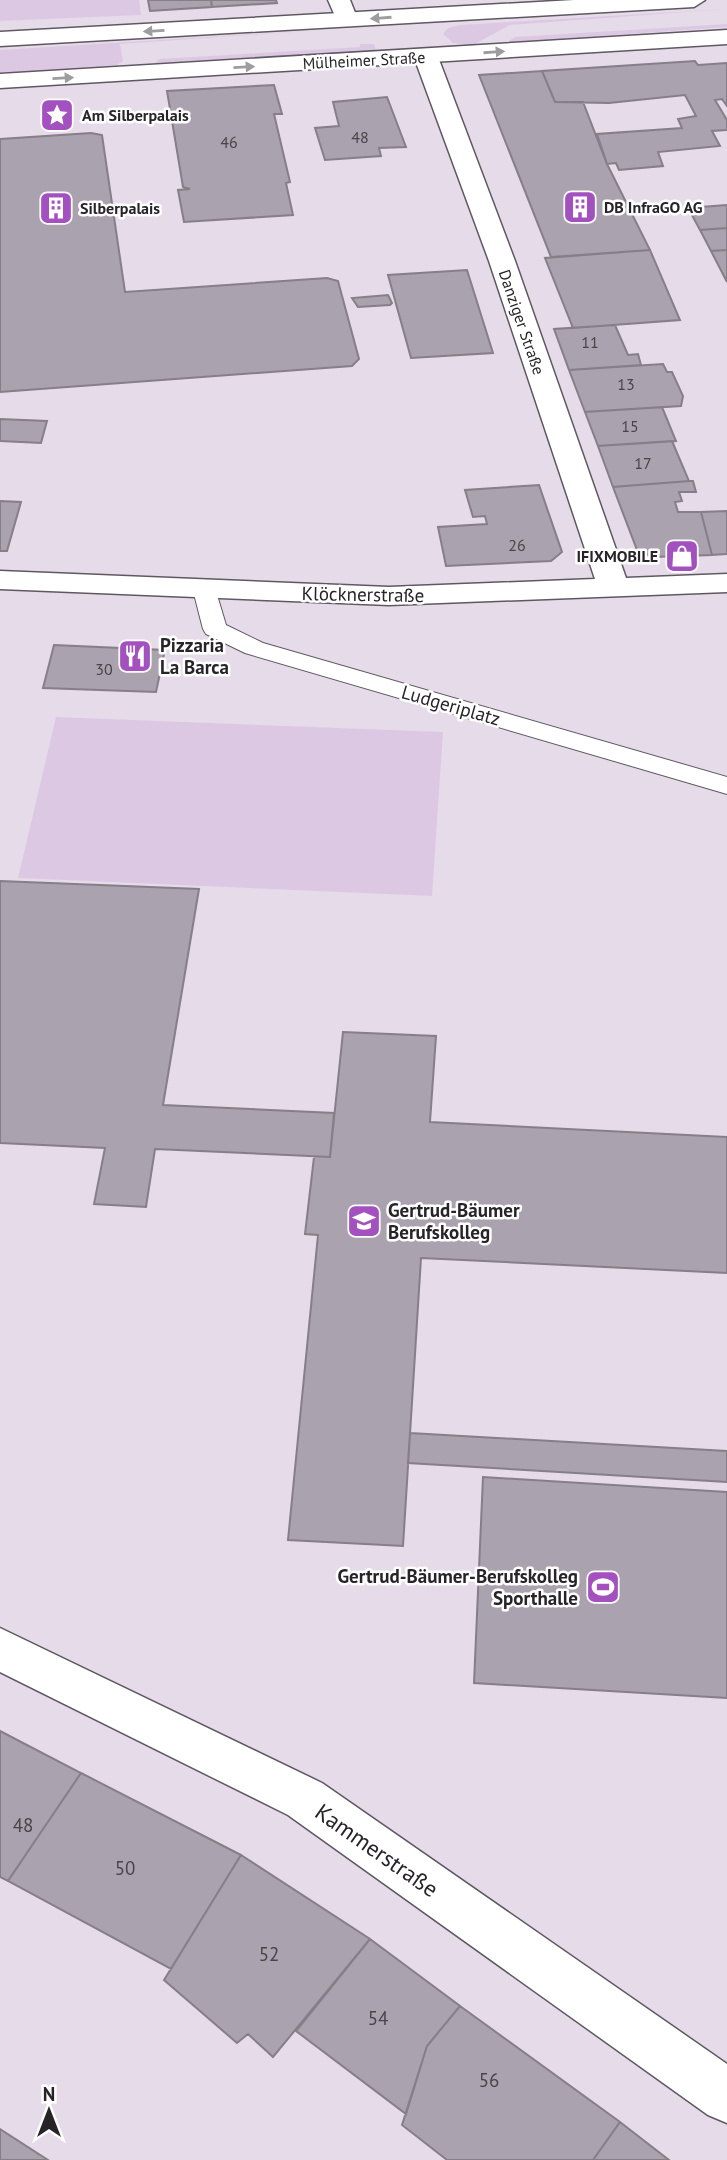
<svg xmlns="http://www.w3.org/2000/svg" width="727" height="2160" viewBox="0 0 727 2160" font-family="'PT Sans',sans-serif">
<rect width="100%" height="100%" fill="#e6dce9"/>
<path fill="#ddc8e4" d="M0,0H139L141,15L0,21Z
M727,9L510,25L473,45L453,43L443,34L448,28L460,25Z
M727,24V27L506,43L515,37Z
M321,30L120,44L123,61L117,65L0,73V50Z
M360,44H374L376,51L155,63L159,59L360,47Z
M56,717L443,732L432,896L18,878Z"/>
<path fill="#aaa2ae" stroke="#867e89" stroke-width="2" d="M148,0H211L212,7L150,11Z
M211,0H276L277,3L212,7Z
M695,61L698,65L727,63V106L722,99L715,100L727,120V130L712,131L720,146L658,152L663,166L619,170L616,163L607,164L597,134L682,128L678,119L696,116L685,95L609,103L555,102L542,71Z
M542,71L555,102H583L607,164L650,250L551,257L479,75Z
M274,85L282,114H274L290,182L286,183L293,215L184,222L178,190L190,189L183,187L167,91Z
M387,97L406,147L379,148L381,156L325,160L315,128L339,126L333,102Z
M91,133L102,135L125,292L327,278L338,281L359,359L352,366L0,392V139Z
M727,205V228L700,230L688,208Z
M727,228V250L711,251L700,230Z
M650,250L680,320L573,328L545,258Z
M727,250V282L711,251Z
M467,270L493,353L411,358L388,275Z
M388,295L392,303L390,305L358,307L352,298Z
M615,325L628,355L638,354L641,365L569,370L554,329Z
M663,364L667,372H672L683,396L681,406L585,412L569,370Z
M662,407L676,441L598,446L585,412Z
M0,419L47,421L41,443L0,441Z
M672,441L689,481L613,487L598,446Z
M689,481H693L696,492H679L682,501L675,502L678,512H701L712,555L653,557L637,550L613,487Z
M539,485L562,552L551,561L446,566L438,527L487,524L485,516L473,517L465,490Z
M0,501L21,502L7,551H0Z
M727,511V554L712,555L701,512Z
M54,645L165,650L156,692L43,688Z
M0,881L199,889L163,1105L334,1113L330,1157L155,1149L146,1207L94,1204L105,1148L0,1143Z
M343,1032L436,1036L430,1122L727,1137V1273L421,1258L403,1546L288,1540L318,1235L305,1234L314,1157H330Z
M410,1433L727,1451V1482L408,1463Z
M483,1477L727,1492V1698L474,1683Z
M0,1731L81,1773L8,1881L0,1877Z
M81,1773L241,1855L171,1969L8,1881Z
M241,1855L370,1939L273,2057L248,2034L237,2043L164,1980Z
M370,1939L460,2006L427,2046L406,2114L296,2031Z
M460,2006L620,2122L593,2160H447L402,2125L427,2046Z
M620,2122L669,2160H593Z
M0,2129L48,2160H0Z"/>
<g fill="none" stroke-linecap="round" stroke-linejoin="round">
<g stroke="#5f5862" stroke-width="2">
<path id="service" d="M205,583L214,585L226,625L263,643L727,777V794L245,653L206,634L203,629L193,590L196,585Z"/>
</g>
<g stroke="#5f5862" stroke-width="3">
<path id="minor" d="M328,0H350L358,20L355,25H339Z
M426,50L434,52L438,57L515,261L626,578L727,574V592L389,605L0,589V571L389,587L595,579L489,261L414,57L418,52Z"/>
</g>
<g stroke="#5f5862" stroke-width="3">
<path id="tertiary" d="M0,1628L322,1783L727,2064V2123L708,2115L288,1815L0,1672Z"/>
</g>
<g stroke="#5f5862" stroke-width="3">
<path id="secondary" d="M574,0H705L694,7L0,46V32Z
M727,30V44L0,88V74Z"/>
</g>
<use href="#service" fill="#fff" fill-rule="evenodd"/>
<use href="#minor" fill="#fff" fill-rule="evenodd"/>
<use href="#tertiary" fill="#fff" fill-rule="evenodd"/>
<use href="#secondary" fill="#fff" fill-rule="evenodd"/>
</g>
<defs><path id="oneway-solid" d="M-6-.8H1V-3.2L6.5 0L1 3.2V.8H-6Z" transform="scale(1.75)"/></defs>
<g fill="#9e9c9e">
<use href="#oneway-solid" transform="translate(381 18) rotate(176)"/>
<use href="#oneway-solid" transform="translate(154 31) rotate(177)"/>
<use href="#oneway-solid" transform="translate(494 52) rotate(-4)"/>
<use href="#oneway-solid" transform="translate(244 67) rotate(-3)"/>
<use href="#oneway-solid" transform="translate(63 78) rotate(-3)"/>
</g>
<defs>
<g id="sight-square" transform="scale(1.75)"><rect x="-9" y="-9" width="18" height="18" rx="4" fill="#a451c0" stroke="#fff"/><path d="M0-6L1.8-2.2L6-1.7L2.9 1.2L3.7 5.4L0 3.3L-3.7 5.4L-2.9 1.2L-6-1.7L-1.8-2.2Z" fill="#fff"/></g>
<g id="building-square" transform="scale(1.75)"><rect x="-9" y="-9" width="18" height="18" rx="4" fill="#a451c0" stroke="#fff"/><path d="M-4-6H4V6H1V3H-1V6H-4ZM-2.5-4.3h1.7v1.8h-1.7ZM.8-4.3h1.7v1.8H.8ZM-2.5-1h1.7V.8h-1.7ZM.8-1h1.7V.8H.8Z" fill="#fff"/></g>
<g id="shop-square" transform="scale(1.75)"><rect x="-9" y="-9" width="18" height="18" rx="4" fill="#a451c0" stroke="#fff"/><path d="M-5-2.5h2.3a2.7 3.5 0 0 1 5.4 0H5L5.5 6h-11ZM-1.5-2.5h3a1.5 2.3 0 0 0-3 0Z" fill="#fff"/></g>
<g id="restaurant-square" transform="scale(1.75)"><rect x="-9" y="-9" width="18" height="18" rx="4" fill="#a451c0" stroke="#fff"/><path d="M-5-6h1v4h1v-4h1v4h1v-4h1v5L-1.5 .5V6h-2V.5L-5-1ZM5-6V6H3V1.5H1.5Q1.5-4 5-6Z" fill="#fff"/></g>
<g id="school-square" transform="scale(1.75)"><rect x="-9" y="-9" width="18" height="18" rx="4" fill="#a451c0" stroke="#fff"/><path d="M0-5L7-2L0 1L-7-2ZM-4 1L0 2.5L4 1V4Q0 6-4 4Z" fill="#fff"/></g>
<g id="stadium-square" transform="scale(1.75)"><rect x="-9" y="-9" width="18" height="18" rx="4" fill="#a451c0" stroke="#fff"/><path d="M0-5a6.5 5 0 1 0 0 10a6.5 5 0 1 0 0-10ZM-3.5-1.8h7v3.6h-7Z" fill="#fff"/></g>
</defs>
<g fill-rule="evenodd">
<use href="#sight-square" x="57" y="115"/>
<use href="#building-square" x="580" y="207"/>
<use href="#building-square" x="56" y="208"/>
<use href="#shop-square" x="682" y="556"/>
<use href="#restaurant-square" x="135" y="656"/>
<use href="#school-square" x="364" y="1221"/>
<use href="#stadium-square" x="603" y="1587"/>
</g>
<g text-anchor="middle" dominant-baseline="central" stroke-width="5" stroke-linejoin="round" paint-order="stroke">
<g font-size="16" fill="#272428" stroke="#fff">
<text transform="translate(364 60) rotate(-3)">Mülheimer Straße</text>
<text transform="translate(522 322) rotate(71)">Danziger Straße</text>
</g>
<g font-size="16" font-weight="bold" fill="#272428" stroke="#fff" text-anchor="start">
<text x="82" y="115">Am Silberpalais</text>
<text x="604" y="207">DB InfraGO AG</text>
<text x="80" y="208">Silberpalais</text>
<text x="658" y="556" text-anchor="end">IFIXMOBILE</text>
</g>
<g font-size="16" fill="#48444a">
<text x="360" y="137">48</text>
<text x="229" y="142">46</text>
<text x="590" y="342">11</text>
<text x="626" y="384">13</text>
<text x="630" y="426">15</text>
<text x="643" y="463">17</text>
<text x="517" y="545">26</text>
<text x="104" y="669">30</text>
</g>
<g font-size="19" fill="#272428" stroke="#fff">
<text transform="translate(363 594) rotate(1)">Klöcknerstraße</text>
<text transform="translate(451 705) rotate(16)">Ludgeriplatz</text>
</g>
<g font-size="19" font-weight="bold" fill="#272428" stroke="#fff" text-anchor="start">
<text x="160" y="645">Pizzaria<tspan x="160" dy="22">La Barca</tspan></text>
<text x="388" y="1210">Gertrud-Bäumer<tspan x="388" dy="22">Berufskolleg</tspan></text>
<text x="578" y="1576" text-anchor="end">Gertrud-Bäumer-Berufskolleg<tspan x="578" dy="22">Sporthalle</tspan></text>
</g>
<g font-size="19" fill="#48444a">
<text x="23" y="1825">48</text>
<text x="125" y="1868">50</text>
<text x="269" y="1954">52</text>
<text x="378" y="2018">54</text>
<text x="489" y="2080">56</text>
</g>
<g font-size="23" fill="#272428" stroke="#fff">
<text transform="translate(377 1850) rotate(35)">Kammerstraße</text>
</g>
</g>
<g transform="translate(49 2111)" stroke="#ffffff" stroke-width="5" paint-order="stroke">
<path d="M0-5L12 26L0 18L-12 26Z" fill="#272428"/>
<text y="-10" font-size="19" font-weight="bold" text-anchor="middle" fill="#272428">N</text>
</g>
</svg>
